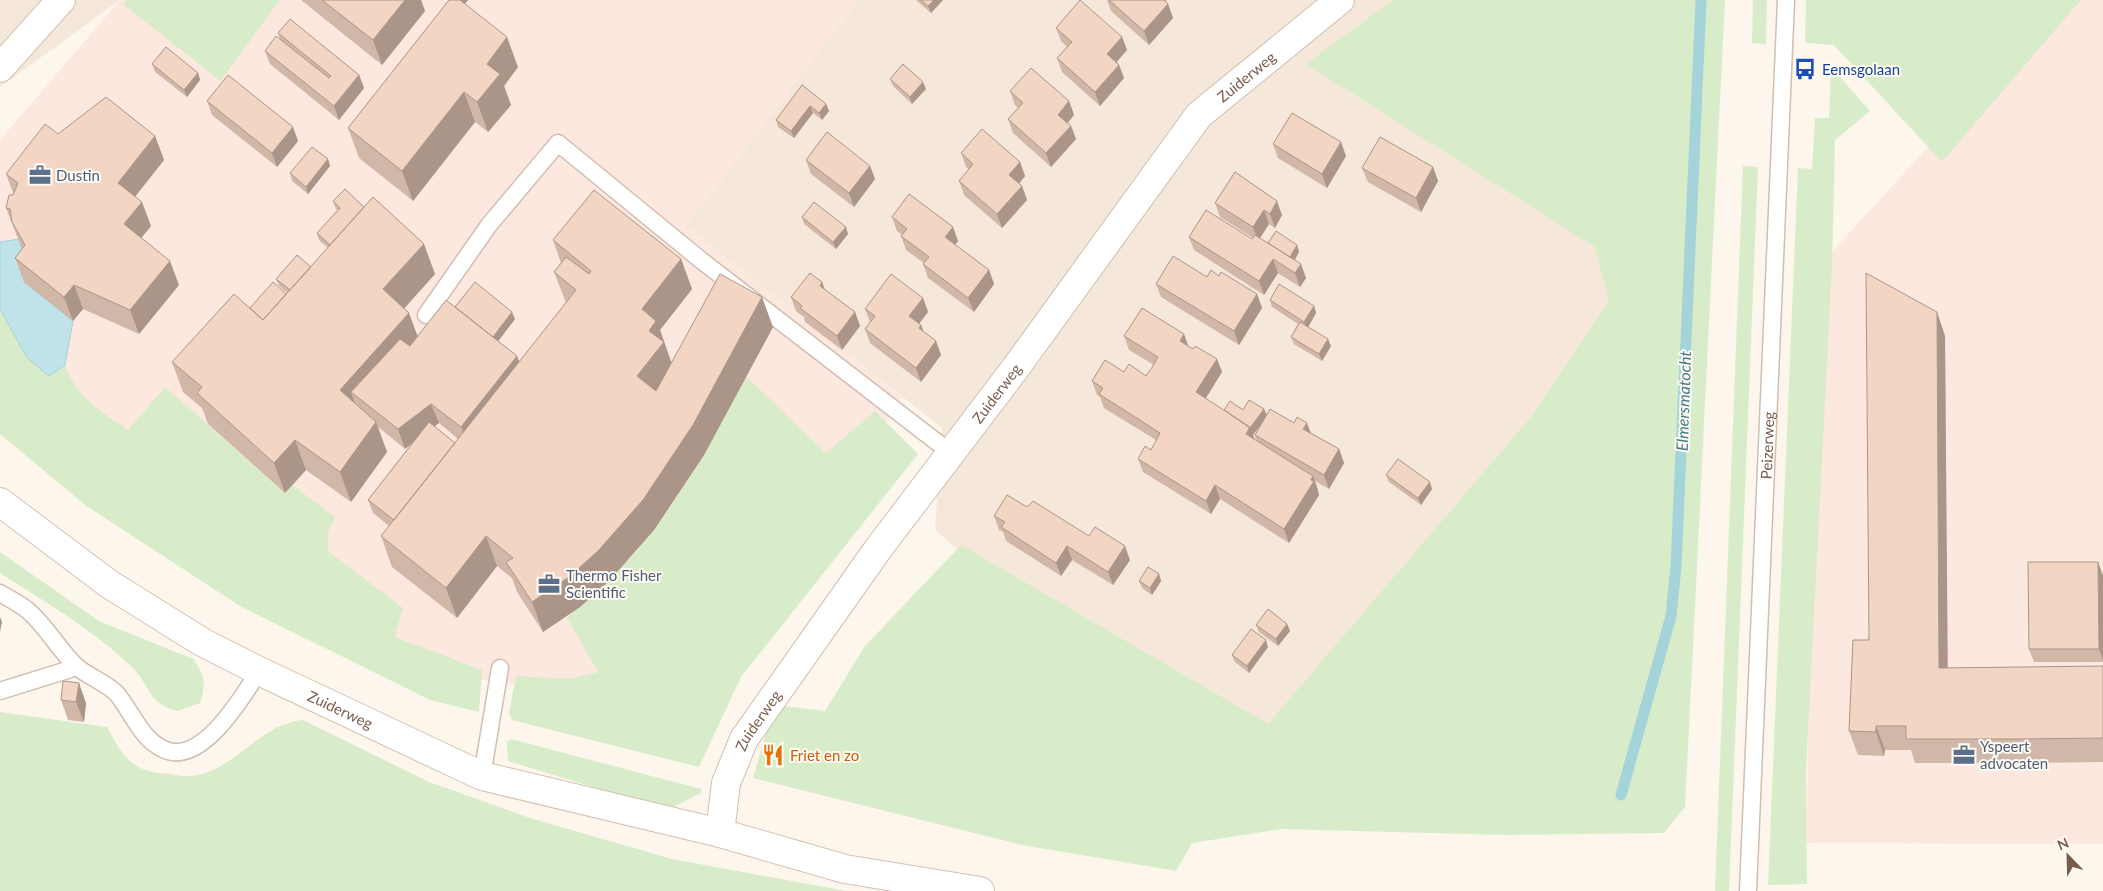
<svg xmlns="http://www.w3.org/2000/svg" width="2103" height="891" viewBox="0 0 2103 891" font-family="Lato,sans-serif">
<rect width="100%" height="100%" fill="#fdf6ec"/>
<path fill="#f5e8da" d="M0,0H120L0,87Z
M858,0H1542L1685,338L1303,770L1035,614L935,530L942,428L686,226Z"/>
<path fill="#fde8e0" d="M120,0H858L686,226L902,397L882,426L630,676L565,693L471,678L283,592L0,337V140Z
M2063,0H2103V844L1806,843L1818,267Z"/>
<path fill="#d8ecc9" d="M126,0H280L220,81L123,4Z
M1393,0H1725L1685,807L1664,833L1506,835L1282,829L1192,843L1176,871L1022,845L753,778L766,733L784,706L825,711L865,646L961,545L1268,724L1531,417L1609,301L1595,247L1306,64Z
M1753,0H1767L1766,44L1752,43Z
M1806,0H2081L1942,162L1834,45L1805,43Z
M1831,67L1870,111L1835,140L1832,266L1806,772L1807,884L1768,885L1798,168L1812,169L1815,118H1829Z
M1743,166L1758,167L1729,891H1715Z
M0,309L27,358L49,376L65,365C79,401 98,408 128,430L165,387L283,491L291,484L335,517L328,532V551L403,608L395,637L482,670L479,712L430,700L240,606L85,505L0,434Z
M746,376L826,453L875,411L918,454L741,677L699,767L512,720L509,713L516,676L570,679L598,672L567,618L633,555L673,503Z
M0,552L99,621L193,659C205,674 206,685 200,703L178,711C148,705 150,684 131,666C92,629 45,602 0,573Z
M0,712L107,727C124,758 131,772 170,774C177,775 185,777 192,776C237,770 258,724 303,720L429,782L530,818L672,859L846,891H0Z
M511,739L701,789V793L668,810L508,761L507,742Z"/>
<path fill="#bfe3e8" stroke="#a5d3da" d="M19,239L26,259L24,282L73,321L65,365L49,376L27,358L0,309V242Z"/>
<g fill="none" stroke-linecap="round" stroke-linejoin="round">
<path stroke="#a5d3da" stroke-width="11" d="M1621,795L1671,616L1676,566L1701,0"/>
<g stroke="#d1beb0" stroke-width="19">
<g id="lane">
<path d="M426,315L489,225L558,143L702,261L951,453"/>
<path d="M0,593C8,598 18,603 26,609C45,624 58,649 76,666C88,677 106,682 117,694C132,712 141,739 163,749C201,768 243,696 259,671"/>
<path d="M0,691L77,667"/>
<path d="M482,776L500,668"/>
<path id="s1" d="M1748,891L1786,0"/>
</g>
</g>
<g stroke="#d1beb0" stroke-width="30">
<g id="street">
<path id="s2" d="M720,833L726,783L744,739L878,549L1014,370L1199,115L1340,0"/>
</g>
</g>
<g stroke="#d6c0b0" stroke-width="30">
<g id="secondary">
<path d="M0,68L61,0"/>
<path id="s3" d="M0,502L109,584L202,642L259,671L482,776L720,833L845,869L980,891"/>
</g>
</g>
<use href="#lane" stroke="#fff" stroke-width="16"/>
<use href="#street" stroke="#fff" stroke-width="28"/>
<use href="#secondary" stroke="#fff" stroke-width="28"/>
</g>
<path fill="#d1b7a8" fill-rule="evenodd" d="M301,0H421L425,11L382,65Z
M449,0H468L465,4L518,67L504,86L511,105L488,132L475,122L413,201L359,158L348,128Z
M916,0H943L931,13Z
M1107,0H1167L1166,2L1168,4L1173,18L1149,45L1111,11Z
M1056,28L1122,37L1127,50L1117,62L1119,65L1124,78L1100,106L1062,72L1057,58L1067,47L1061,41Z
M278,33L359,75L364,88L339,120L270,64L265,51L280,39Z
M152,64L198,73L200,80L187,97L155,72Z
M890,79L926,89L912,104L893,86Z
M802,85L826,104L829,111L822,120L813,113L794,138L778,127L776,120Z
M1010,91L1069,101L1074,115L1068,123L1071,126L1076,139L1051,167L1013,133L1008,119L1018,108L1015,105Z
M207,101L298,141L277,167L212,115Z
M58,134L155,136L164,160L135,196L151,226L141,238L179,285L139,334L83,309L73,321L24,282L15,258L22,249L6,208L14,195L6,174Z
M1273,144L1346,156L1327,188L1278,158Z
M961,153L1020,162L1025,176L1019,184L1022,186L1027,200L1002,228L964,195L959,181L969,169L966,167Z
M328,159L330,166L308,194L292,181L290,173Z
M806,160L870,166L875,179L854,207L811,174Z
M1433,167L1438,181L1421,212L1368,182L1362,168Z
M1235,172L1282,215L1275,228L1269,224L1260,238L1268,243L1297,245L1299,252L1295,260L1306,278L1300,287L1278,273L1264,295L1194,250L1189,237L1252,239L1253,238L1220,217L1215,203Z
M333,201L435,274L404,308L418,336L456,307L515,319L498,341L517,356L519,362L566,303L554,272L561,263L553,240L681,259L692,289L660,330L671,362L773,327L704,455L654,530L609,581L580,607L543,632L517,592L512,578L497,566L457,618L392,567L381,536L389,526L373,513L368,500L412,443L405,449L378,427L387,452L351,502L306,470L285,493L208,424L202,408L183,392L172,362L250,308L286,294L287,293L279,286L276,279L311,267L328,248L319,240L317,233L338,210L336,209ZM439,423L458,439L455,443L434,426Z
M802,217L848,234L836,249L804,224Z
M892,217L958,241L955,245L989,270L994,284L974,312L928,278L923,264L924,263L906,250L901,236L902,235L897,231Z
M1219,276L1257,294L1262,308L1239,345L1161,297L1156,284Z
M822,282L825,290L855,312L860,326L842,350L805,322L804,317L796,311L791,297Z
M923,298L928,312L919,324L921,325L924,332L936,341L941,355L921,382L870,343L865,329L870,322L865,309Z
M1270,300L1314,306L1316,313L1308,327L1331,346L1322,361L1294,344L1291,337L1298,324L1272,307Z
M1937,312L1945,336L1947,668L2103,666V762L2029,763H1915L1911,750H1885L1884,756L1858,755L1849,731Z
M1124,336L1188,346L1193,349L1217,359L1222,372L1205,399L1224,410L1264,409L1267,415L1311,433L1339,449L1344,463L1329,489L1315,481L1319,495L1289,543L1220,499L1211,514L1143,472L1138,459L1151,450L1156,440L1104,408L1100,397L1097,395L1092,381L1124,372L1146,376L1154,365L1129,350ZM1263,422L1255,435L1256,441L1253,435Z
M1386,475L1432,489L1421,505L1389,482Z
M1027,507L1089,536L1130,560L1113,585L1072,560L1061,576L1006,541L1003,532L999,530L994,516Z
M2098,562L2103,576V662H2034L2029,649Z
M1159,574L1161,581L1152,595L1142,588L1139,581Z
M1287,624L1290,631L1278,646L1259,632L1256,625Z
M1268,647L1249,673L1235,662L1232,655Z
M61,700L86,703L84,722L68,720Z"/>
<path fill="#aa9588" d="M405,0H421L425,11L382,65L373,40Z
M460,0H468L462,7Z
M934,0H943L931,13L928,6Z
M1168,4L1173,18L1149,45L1144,31Z
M507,37L518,67L504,86L511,105L488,132L477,102L487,64Z
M1122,37L1127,50L1112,67L1107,54Z
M1119,65L1124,78L1100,106L1095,92Z
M198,73L200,80L187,97L184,90Z
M359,75L364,88L339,120L334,106Z
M923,82L926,89L912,104L910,97Z
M464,92L475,122L413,201L402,171Z
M1069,101L1074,115L1063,128L1058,115Z
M826,104L829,111L822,120L819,113Z
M810,106L813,113L794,138L791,131Z
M1071,126L1076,139L1051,167L1046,153Z
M293,127L298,141L277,167L272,153Z
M155,136L164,160L127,207L118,183Z
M1341,142L1346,156L1327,188L1322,174Z
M328,159L330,166L308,194L306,187Z
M1020,162L1025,176L1014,189L1009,175Z
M870,166L875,179L854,207L849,193Z
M1433,167L1438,181L1421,212L1416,198Z
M1022,186L1027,200L1002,228L997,214Z
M1277,201L1282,215L1275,228L1270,214Z
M142,202L151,226L133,248L124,224Z
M1264,210L1269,224L1258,241L1253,227Z
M846,227L848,234L836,249L833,242Z
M953,227L958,241L950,251L945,237Z
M424,244L435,274L394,320L383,289Z
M1297,245L1299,252L1291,266L1288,259Z
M681,259L692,289L660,330L675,373L648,407L637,376L642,309Z
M1273,259L1278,273L1264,295L1259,281Z
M170,261L179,285L139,334L130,310Z
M1301,264L1306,278L1300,287L1295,273Z
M989,270L994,284L974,312L968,298Z
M822,282L827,296L820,286Z
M74,285L83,309L73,321L64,297Z
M1257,294L1262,308L1239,345L1234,331Z
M762,297L773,327L704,455L654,530L609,581L580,607L543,632L532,602Z
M923,298L928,312L914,330L909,316Z
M1314,306L1316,313L1307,329L1304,322Z
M512,312L515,319L496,344L493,337Z
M855,312L860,326L842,350L837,336Z
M1937,312L1945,336L1948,692L1939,668Z
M409,313L420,343L351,392L358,412L340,390Z
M921,325L926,339L919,328Z
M1184,334L1189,348L1180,341Z
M1328,339L1331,346L1322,361L1319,354Z
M936,341L941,355L921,382L916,368Z
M517,356L524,375L468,447L461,427Z
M1217,359L1222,372L1201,406L1196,392Z
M431,404L439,423L405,449L398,429Z
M1264,409L1267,416L1253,435L1255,441L1246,434Z
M376,422L387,452L351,502L340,472Z
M1307,423L1312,436L1303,429Z
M295,440L306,470L285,493L274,463Z
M1339,449L1344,463L1329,489L1324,475Z
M1313,476L1318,490V491L1319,495L1289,543L1284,529Z
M1430,482L1432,489L1421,505L1418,498Z
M1215,485L1220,499L1211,514L1206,501Z
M486,536L497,566L457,618L446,588Z
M1067,546L1072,560L1061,576L1056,563Z
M1125,546L1130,560L1113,585L1108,572Z
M2098,562L2103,576V660L2099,649Z
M1159,574L1161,581L1152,595L1150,588Z
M0,617L2,622L0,632Z
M1287,624L1290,631L1278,646L1276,639Z
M1266,640L1268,647L1249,673L1247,666Z
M79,683L86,703L84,722L76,702Z
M1876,726L1885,750L1884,756L1876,732Z"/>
<path fill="#f3d5c3" stroke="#aa9588" d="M322,0H405L373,40Z
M449,0H460L507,37L487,64L500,74L477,102L464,92L402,171L348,128Z
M921,0H934L928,6Z
M1080,0L1122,37L1107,54L1119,65L1095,92L1057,58L1072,42L1056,28Z
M1109,0H1164L1168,4L1144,31Z
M290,19L359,75L334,106L265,51L276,36L329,78L331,76L278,33Z
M166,47L198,73L184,90L152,64Z
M903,64L923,82L910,97L890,79Z
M1031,68L1069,101L1058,115L1071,126L1046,153L1008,119L1023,103L1010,91Z
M228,75L293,127L272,153L207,101Z
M802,85L826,104L819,113L810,106L791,131L776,120Z
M106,97L155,136L118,183L142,202L124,224L170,261L130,310L74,285L64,297L15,258L25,245L12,222L10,209L6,208L9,195H13L18,183L6,174L45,124L58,134Z
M1292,113L1341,142L1322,174L1273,144Z
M982,129L1020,162L1009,175L1022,186L997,214L959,181L973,164L961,153Z
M827,132L870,166L849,193L806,160Z
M1380,137L1433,167L1416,198L1362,168Z
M312,147L328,159L306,187L290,173Z
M1235,172L1277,201L1270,214L1264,210L1253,227L1215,203Z
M345,189L364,207L330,245L317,233L340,208L333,201Z
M594,190L681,259L642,309L656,321L649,331L664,342L637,376L656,391L720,274L762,297L693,425L643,500L598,551L569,577L532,602L506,562L513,558L486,536L446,588L381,536L576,290L554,272L566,257L589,274L591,271L553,240Z
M909,194L953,227L945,237L989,270L968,298L923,264L929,257L901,236L907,229L892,217Z
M373,197L424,244L383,289L409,313L340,390L376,422L340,472L295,440L274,463L197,393L202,387L172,362L234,294L263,320Z
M814,202L846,227L833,242L802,217Z
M1206,210L1252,239L1255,235L1301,264L1295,273L1273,259L1259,281L1189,237Z
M1276,231L1297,245L1290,257L1268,243Z
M297,255L311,267L290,290L276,279Z
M1173,256L1207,277L1211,270L1219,276L1221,272L1257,294L1234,331L1156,284Z
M810,273L822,282L820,286L855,312L837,336L800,308L802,306L791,297Z
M1866,273L1937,312L1939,668L2103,666V738L2020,739H1906V726H1876V732L1849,731L1853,640H1869Z
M891,274L923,298L909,316L921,325L919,328L936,341L916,368L865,329L875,316L865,309Z
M273,282L286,294L263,320L250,308Z
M475,282L512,312L493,337L455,307Z
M1279,284L1314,306L1304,322L1270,300Z
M446,300L517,356L461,427L431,404L398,429L351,392L400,339L410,346Z
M1142,308L1184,334L1180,341L1193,349L1195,346L1217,359L1196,392L1250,427L1246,434L1313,476L1311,480L1314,481L1284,529L1215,485L1206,501L1138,459L1145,446L1151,450L1160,433L1099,394L1103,388L1092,381L1105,360L1124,372L1129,364L1146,376L1153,366L1158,357L1124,336Z
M1300,322L1328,339L1319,354L1291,337Z
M1249,400L1264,409L1250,428L1224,410L1230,401L1243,410Z
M1270,409L1294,423L1297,417L1307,423L1303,429L1339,449L1324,475L1255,435Z
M429,422L455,443L394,520L368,500Z
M1398,459L1430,482L1418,498L1386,475Z
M1007,495L1027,507L1033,501L1089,536L1095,527L1125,546L1108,572L1067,546L1056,563L1001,527L1005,522L994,516Z
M2028,562H2098L2099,649H2029Z
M1148,567L1159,574L1150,588L1139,581Z
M1268,609L1287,624L1276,639L1256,625Z
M1251,629L1266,640L1247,666L1232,655Z
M63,681L79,683L76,702L61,700Z"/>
<defs>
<g id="bus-bare" transform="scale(1.725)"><path d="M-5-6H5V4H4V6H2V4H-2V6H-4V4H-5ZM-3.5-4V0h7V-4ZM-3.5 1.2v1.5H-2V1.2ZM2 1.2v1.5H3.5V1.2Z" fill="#1a4fb4" stroke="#fffaf3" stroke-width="2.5" paint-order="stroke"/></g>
<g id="office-bare" transform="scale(1.725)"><path d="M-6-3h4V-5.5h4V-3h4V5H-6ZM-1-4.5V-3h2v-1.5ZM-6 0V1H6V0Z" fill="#5c6f8a" stroke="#fffaf3" stroke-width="2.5" paint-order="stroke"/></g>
<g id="restaurant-bare" transform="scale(1.725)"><path d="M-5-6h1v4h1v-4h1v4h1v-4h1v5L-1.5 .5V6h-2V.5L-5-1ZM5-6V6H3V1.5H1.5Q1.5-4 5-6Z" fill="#e8710a" stroke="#fffaf3" stroke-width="2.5" paint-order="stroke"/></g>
</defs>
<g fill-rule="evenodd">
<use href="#bus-bare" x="1805" y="69"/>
<use href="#office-bare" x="40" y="175"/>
<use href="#office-bare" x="549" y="584"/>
<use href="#restaurant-bare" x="773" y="755"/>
<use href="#office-bare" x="1964" y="755"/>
</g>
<g text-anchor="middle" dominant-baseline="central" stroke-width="4" stroke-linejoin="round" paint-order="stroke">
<g font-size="15" fill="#164399" stroke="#fffaf3" text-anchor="start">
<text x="1822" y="69">Eemsgolaan</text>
</g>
<g font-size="15" fill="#7a5c4d" stroke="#fffaf3">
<text stroke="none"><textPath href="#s2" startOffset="931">Zuiderweg</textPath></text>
<text stroke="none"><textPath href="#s2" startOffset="526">Zuiderweg</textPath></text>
<text stroke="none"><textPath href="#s1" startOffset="446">Peizerweg</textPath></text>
<text stroke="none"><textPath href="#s3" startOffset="400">Zuiderweg</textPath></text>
<text stroke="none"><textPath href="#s2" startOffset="121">Zuiderweg</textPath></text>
</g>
<g font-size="15" fill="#4e5e75" stroke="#fffaf3" text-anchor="start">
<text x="56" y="175">Dustin</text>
<text x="566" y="575">Thermo Fisher<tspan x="566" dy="17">Scientific</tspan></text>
<text x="1980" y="746">Yspeert<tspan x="1980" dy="17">advocaten</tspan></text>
</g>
<g font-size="15" fill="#c56008" stroke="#fffaf3" text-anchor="start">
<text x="790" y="755">Friet en zo</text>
</g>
<g font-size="16" font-style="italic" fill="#437c86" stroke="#fffaf3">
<text transform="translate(1683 401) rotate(-88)">Elmersmatocht</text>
</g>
</g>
<g transform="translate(2068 856) rotate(337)" stroke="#fffaf3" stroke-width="4" paint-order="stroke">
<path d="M0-4L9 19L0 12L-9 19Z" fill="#7a5c4d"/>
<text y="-8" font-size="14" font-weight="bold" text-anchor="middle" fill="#7a5c4d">N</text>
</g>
</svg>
